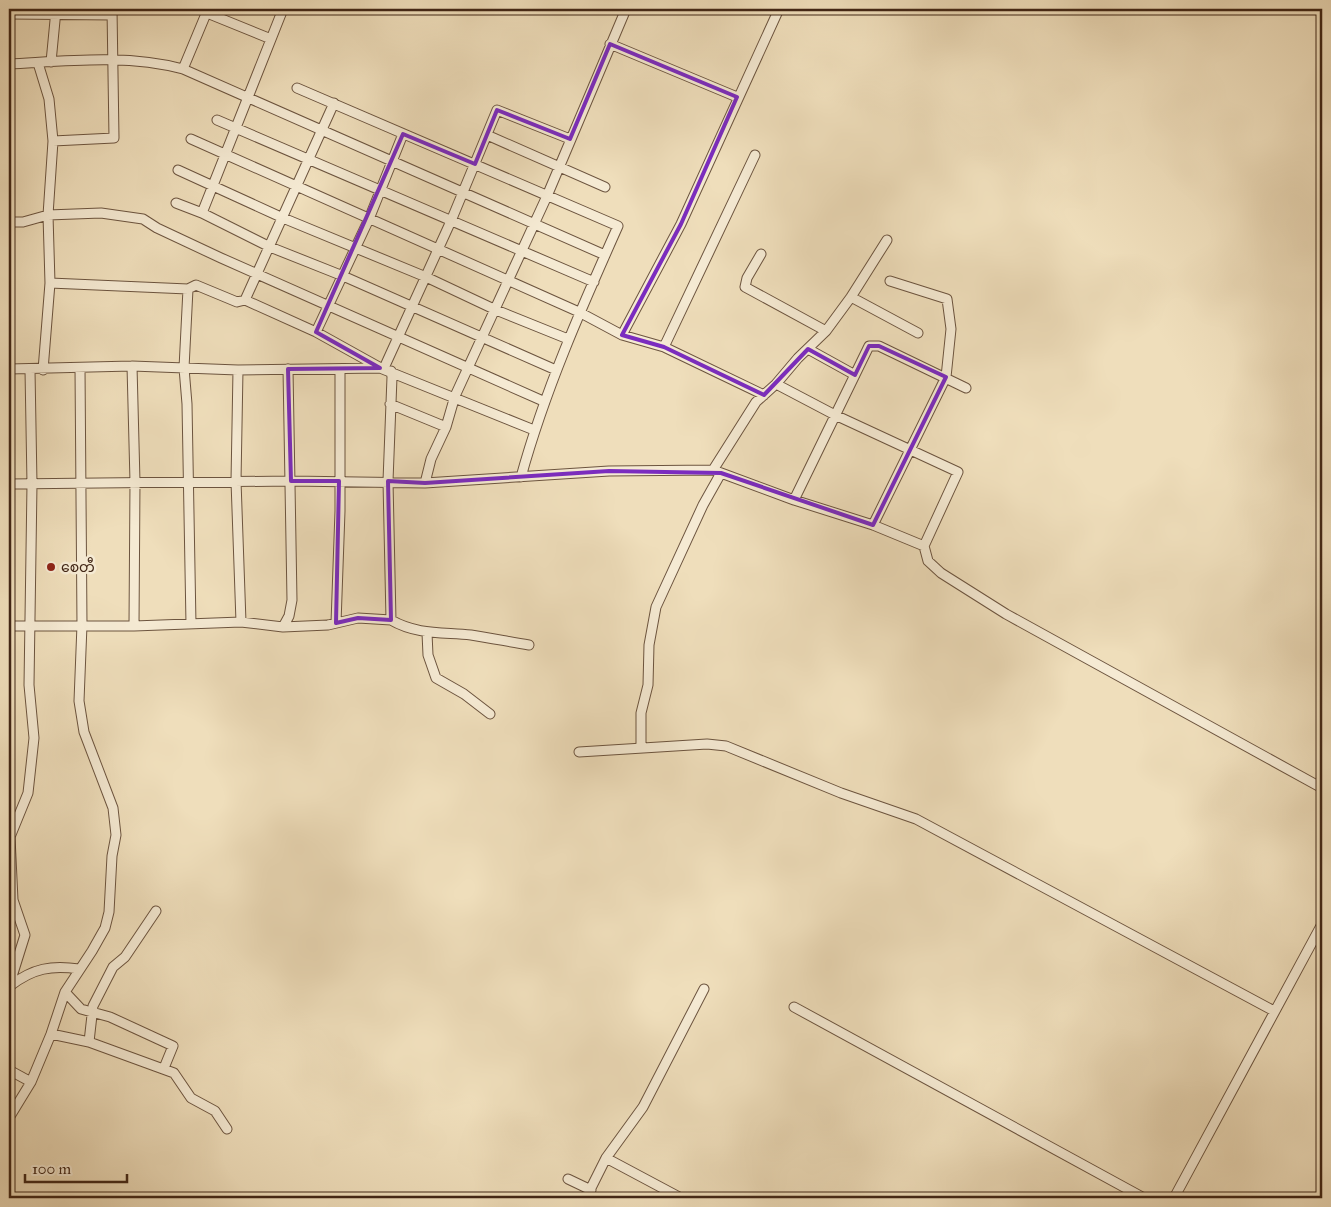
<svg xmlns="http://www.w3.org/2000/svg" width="1331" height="1207" viewBox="0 0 1331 1207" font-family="'IM FELL Great Primer','Noto Sans Myanmar',serif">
<rect width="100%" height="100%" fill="#efdebb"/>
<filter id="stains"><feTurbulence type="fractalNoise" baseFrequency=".004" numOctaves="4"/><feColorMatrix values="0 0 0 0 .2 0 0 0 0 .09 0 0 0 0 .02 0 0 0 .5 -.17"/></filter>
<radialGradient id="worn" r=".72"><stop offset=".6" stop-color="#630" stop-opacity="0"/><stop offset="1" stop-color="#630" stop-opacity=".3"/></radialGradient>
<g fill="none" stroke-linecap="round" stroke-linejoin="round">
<g stroke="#6c543f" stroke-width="11">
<path id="minor" d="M207,13L271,39
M9,14L112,15
M610,44L737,97
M51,62L56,10
M38,63L49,99L53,141L48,215L50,283L43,370
M9,64C67,61 126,54 183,69L605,255
M183,69L208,9
M297,88L618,226C581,309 545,390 521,477
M217,120L594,282
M487,135L605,187
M191,139L579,312L622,335L664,347L764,395
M53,141L114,138L112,9
M178,170L283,218L426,277L496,310L568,339
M176,203L202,213L270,247L343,276L556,370
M202,213L283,9
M9,222H23L48,215L101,213L143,219L157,228L221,258L543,401
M761,254L747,278L745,287L826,331
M50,283L188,289
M851,297L918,333
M245,300L316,332L379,367
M316,332L369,219L403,134
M622,335L681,224L779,9
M664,347L755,155
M808,349L855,375
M132,366L135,482L134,626
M384,368L451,221L497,110L570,139
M9,369L132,366L238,370L380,368L534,430
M238,370L236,481L241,622
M390,404L446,427
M713,470L756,402L776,384L798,358L826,331L851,297L887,240
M425,483L431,459L446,427L455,396L547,196L626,9
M9,484L291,481L425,483L609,471L713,470L794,500L873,525L924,546L958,472L835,415L776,384
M794,500L869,346H879L966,388
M873,525L946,377L951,329L947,299L890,281
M924,546L928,561L941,573L1006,614L1322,788
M391,620C417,635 443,632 471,635C491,638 510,642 529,645
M336,623L340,511V369
M191,624L187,404L184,368L188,289L196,285L237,302L245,300L334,103
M9,626H134L241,622L283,627L328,625L358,618L391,620L388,481L392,377L391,371
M283,627L289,616L292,600L288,369
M427,633L428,655L436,678L464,694L490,714
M641,748V713L648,685L649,645L656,607L703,505L721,473
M579,752L707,744L726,746L841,793L916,819L1274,1011
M9,986L25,935L13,900L10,837L28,793L34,738L29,685L32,484L30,370
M10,986C33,968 52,965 79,969
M65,992L81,1009L110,1017L173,1046L164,1068
M794,1007L1144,1198
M51,1034L89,1042L174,1073L191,1098L215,1111L227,1129
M89,1042L93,1006L113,967L125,957L156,911
M9,1070L31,1082
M9,1118L31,1082L51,1034L65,992L92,951L105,928L109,912L112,856L116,835L113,808L84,732L79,701L82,625L80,368
M606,1158L681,1198
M568,1179L591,1190
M586,1198L606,1158L643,1107L704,989
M1174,1198L1322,924"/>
</g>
<use href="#minor" stroke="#f5ead3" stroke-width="9"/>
</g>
<path fill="none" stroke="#7b2cbf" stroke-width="4" stroke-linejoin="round" d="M610,44L737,97L681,224L622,335L664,347L764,395L808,349L855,375L869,346H879L946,377L873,525L721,473L609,471L425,483L388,481L391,620L358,618L336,623L339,481H291L288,369L380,368L316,332L403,134L475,164L497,110L570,139Z"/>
<circle fill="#8f2418" stroke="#f5ead3" stroke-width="2" cx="51" cy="567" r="5"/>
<g text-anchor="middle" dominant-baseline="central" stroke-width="5" stroke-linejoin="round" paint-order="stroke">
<g font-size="14" fill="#412616" stroke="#f5ead3" text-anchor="start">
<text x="61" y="567">စေတီ</text>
</g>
</g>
<rect width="1331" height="1207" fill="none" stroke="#efdebb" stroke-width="30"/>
<rect x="10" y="10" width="1311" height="1187" fill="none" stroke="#412616" stroke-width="2.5"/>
<rect x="15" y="15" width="1301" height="1177" fill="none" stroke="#412616"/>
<path d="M25 1174v8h102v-8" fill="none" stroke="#412616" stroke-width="2.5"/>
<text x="32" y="1174" font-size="15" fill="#412616" stroke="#f5ead3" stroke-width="4" paint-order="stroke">100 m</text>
<rect width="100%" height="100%" filter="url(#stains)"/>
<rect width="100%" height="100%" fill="url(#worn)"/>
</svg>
